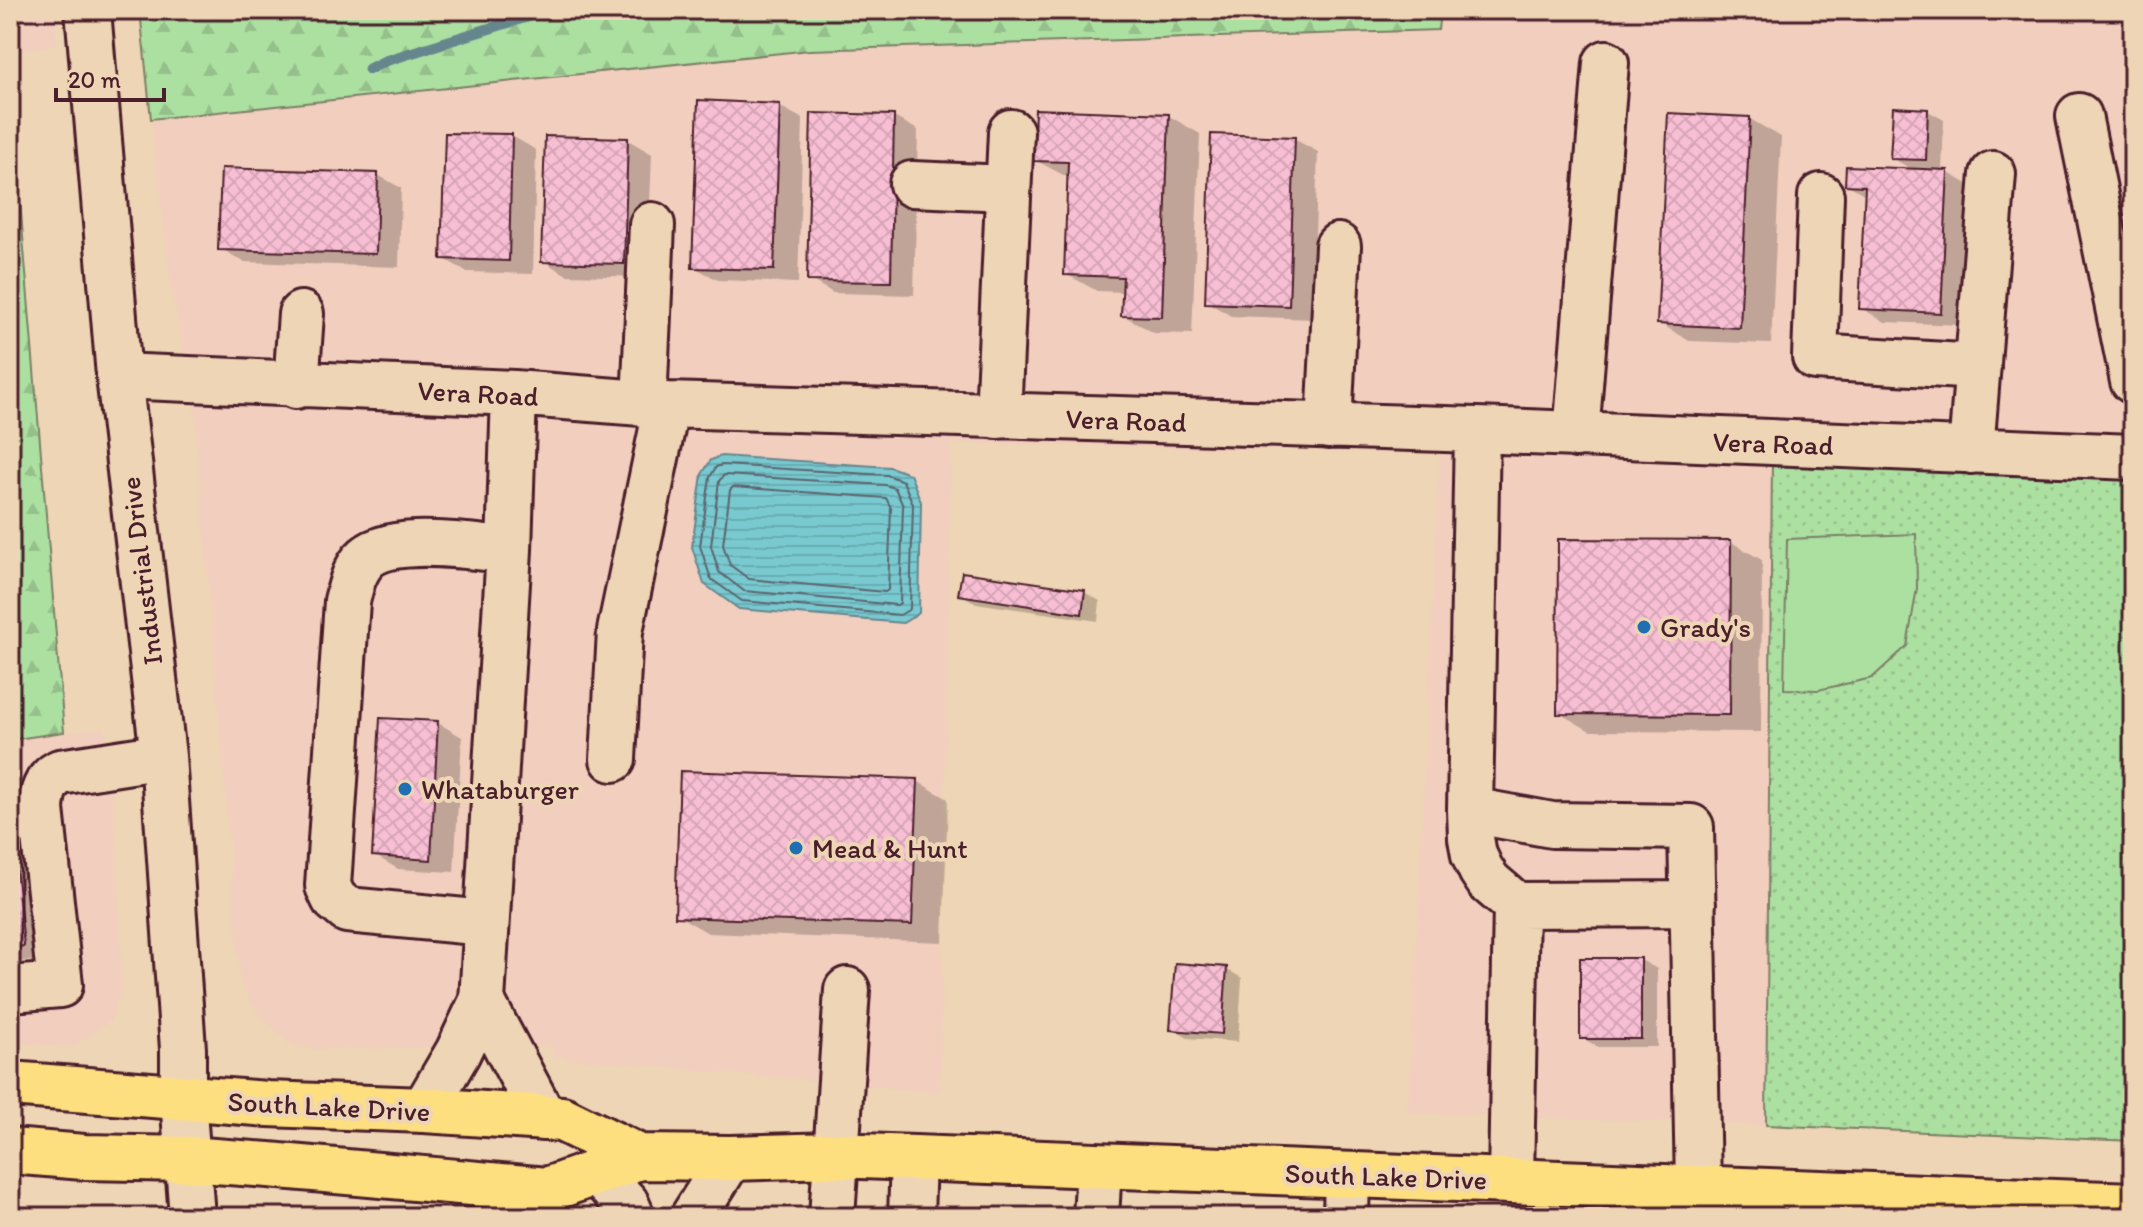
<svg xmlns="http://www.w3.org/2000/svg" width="2143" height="1227" viewBox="0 0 2143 1227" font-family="Itim,sans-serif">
<defs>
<pattern id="green-dots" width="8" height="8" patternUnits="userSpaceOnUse" patternTransform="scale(2)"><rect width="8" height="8" fill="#ace0a1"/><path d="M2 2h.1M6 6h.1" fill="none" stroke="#96c08b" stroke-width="1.8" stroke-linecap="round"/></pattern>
<pattern id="forest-firs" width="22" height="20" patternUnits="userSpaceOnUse" patternTransform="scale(2)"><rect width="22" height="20" fill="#ace0a1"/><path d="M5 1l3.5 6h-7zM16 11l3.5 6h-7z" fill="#96c08b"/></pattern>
<pattern id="water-rules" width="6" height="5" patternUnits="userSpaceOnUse" patternTransform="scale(2)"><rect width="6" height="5" fill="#78cad0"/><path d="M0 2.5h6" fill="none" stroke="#69adb3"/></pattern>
<pattern id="building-cross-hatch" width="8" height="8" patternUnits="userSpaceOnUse" patternTransform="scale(2)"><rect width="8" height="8" fill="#f8bfd4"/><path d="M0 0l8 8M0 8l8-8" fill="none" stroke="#d6a4b6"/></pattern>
</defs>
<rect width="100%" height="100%" fill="#eed5b5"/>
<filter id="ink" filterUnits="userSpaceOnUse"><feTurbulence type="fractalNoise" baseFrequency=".0125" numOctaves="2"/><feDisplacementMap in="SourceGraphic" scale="16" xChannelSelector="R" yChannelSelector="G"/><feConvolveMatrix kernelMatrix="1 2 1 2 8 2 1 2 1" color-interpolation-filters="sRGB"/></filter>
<g filter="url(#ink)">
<path fill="#f1cebe" d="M10,10H54L57,44L10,52Z
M1440,10H2133V483L1772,468L1766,1125L1408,1113L1440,453L951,443L940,1092L552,1057V1046L312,1049L290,1044L256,1011L240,980L194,401L171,285L151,119L810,50L1438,30Z
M105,728L117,851L122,987L111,1020L73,1047L10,1042V740Z
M10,1208L28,1210L780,1217H10Z"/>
<path fill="url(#green-dots)" stroke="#7b8066" stroke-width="2" d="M1772,461L2133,479V1141L1766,1125Z"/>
<path fill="url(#forest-firs)" stroke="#7b8066" stroke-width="2" d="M140,10H1440L1438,30L810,50L151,119Z
M10,80L64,732L10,740Z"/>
<path fill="#ace0a1" stroke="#7b8066" stroke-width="2" d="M1916,534L1917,588L1907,646L1872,678L1818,690L1784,689L1787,539Z"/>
<path fill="url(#water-rules)" stroke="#66868e" stroke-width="2" d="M721,456L890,467L910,474L921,502L919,613L903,623L739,609L704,584L692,547L702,474L711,460Z"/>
<path fill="#0003" d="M779,106L803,119L798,283L718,280L694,267Z
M1928,111L1944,120L1942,172H1947L1971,186L1964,325L1885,322L1861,308L1867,196L1847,184L1915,171L1892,158Z
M1169,116L1200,134L1192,334L1154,333L1123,315L1124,292L1097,291L1066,274L1069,178L1035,160Z
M894,117L918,130L914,295L833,293L809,279Z
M1750,119L1781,137L1771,344L1690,341L1659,323Z
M512,136L536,150L533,274L467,272L443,258Z
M1294,139L1318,152L1312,319L1231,316L1207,302Z
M628,140L652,154L647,277L567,275L543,261Z
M378,175L401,188L399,267L244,262L220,248Z
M1731,542L1762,560L1761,732L1590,731L1559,713Z
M1084,592L1100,601L1098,621L976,603L960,594Z
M438,723L462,737L454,872L398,869L374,855Z
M917,781L948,799L943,942L708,933L677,915Z
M10,840L37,854L47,959L10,963Z
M1641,960L1657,969V1047H1598L1582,1038Z
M1226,969L1242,978L1238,1042L1188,1038L1172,1029Z"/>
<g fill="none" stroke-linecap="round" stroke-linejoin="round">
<path stroke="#5c636d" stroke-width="2" d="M722,465L887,475L903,481L913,504L910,609L900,615L742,601L711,579L700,546L710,477L716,467Z
M724,475L885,485L895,488L903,506L900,603L897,605L744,591L719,572L711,546L719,481Z
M733,487L886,498L891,508L888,590L885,592L749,579L730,565L723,545L730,490Z"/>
<path stroke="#66868e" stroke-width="11" d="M369,69L385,61L549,10"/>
</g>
<path fill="url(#building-cross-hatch)" stroke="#4a1f2b" stroke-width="2" d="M698,100L780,104L774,270L692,268Z
M1893,107L1928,109L1926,160L1890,159Z
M1035,109L1169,114L1162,317L1121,316L1123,277L1064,275L1068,162L1033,161Z
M811,113L894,115L891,282L807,281Z
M1668,113L1750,117L1740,328L1657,324Z
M445,133L512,134L509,261L441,259Z
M1211,134L1295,137L1289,306L1205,303Z
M545,136L628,138L624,264L541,262Z
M1846,166L1948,170L1941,313L1859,309L1865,186L1845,185Z
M221,168L378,173L376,254L218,250Z
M1558,539L1731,540L1730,715L1557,714Z
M962,572L1085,590L1082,614L958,595Z
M380,718L438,721L431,860L372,856Z
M680,771L918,779L912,925L675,917Z
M10,838H13L24,946L10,948Z
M1580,958H1641V1039H1580Z
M1175,963L1227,967L1222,1034L1170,1030Z"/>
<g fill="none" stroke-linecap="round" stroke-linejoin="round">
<g stroke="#4a1f2b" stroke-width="50">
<path id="minor" d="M88,10L119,376L163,756L183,1049V1098L192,1217
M2079,116L2133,381
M912,184L1008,188
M1821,196L1815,357L1978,367
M119,376L514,393L667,405L1477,430L2133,457
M296,386L301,314
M644,404L652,225
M998,416L1011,132
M1329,426L1338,246
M1477,430L1470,810L1471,838L1474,855L1481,870L1489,882L1516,905L1693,904
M1576,435L1606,63
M1971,451L1993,174
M613,759L620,631L667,405
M1470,810L1552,825L1691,827L1698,1187
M486,923L347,910L334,899L328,886L347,601C351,586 353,574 363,561C388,532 473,548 509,550
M10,989L60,985L41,809C42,793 45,780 60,772L163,756
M482,1001L544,1118
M424,1110L458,1052L482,1001L509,550L514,393
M598,1174L626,1203L632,1217
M1511,1180L1516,905
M693,1217L730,1158
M832,1217L847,990
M911,1217L913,1158
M1096,1217L1099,1166
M1346,1217L1347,1175"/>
</g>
<g stroke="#4a1f2b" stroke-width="50">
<path id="major" d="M10,1084L268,1104L424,1110L562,1119L639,1157
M10,1151L84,1157L188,1159L269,1165L547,1190L639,1157L730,1158L836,1155L2133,1205"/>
</g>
<use href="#minor" stroke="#eed5b5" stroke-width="44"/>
<use href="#major" stroke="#fddf80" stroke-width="44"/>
</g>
</g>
<g fill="#1f6fb2" stroke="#eed5b5" stroke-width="3">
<circle cx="1644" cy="627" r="8"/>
<circle cx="405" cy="789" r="8"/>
<circle cx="796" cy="848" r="8"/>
</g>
<g text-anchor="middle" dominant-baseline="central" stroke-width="8" stroke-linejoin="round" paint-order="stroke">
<g font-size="28" fill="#4a1f2b" stroke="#eed5b5">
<text transform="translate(478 393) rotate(3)">Vera Road</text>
<text transform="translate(1126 420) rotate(2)">Vera Road</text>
<text transform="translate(1773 443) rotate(2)">Vera Road</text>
<text transform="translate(141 571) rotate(-97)">Industrial Drive</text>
<text transform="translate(329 1106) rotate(3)">South Lake Drive</text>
<text transform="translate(1386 1176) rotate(2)">South Lake Drive</text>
</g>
<g font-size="28" fill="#4a1f2b" stroke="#eed5b5" text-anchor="start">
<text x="1660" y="627">Grady's</text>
<text x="421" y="789">Whataburger</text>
<text x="812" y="848">Mead &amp; Hunt</text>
</g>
</g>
<rect width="2143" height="1227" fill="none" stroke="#eed5b5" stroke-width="40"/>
<rect x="20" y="20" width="2103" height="1187" fill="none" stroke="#4a1f2b" stroke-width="3" filter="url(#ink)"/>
<path d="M56 88v12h108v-12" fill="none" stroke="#4a1f2b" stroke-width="4"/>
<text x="68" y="88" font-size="24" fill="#4a1f2b" stroke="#eed5b5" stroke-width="6" paint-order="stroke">20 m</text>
</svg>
